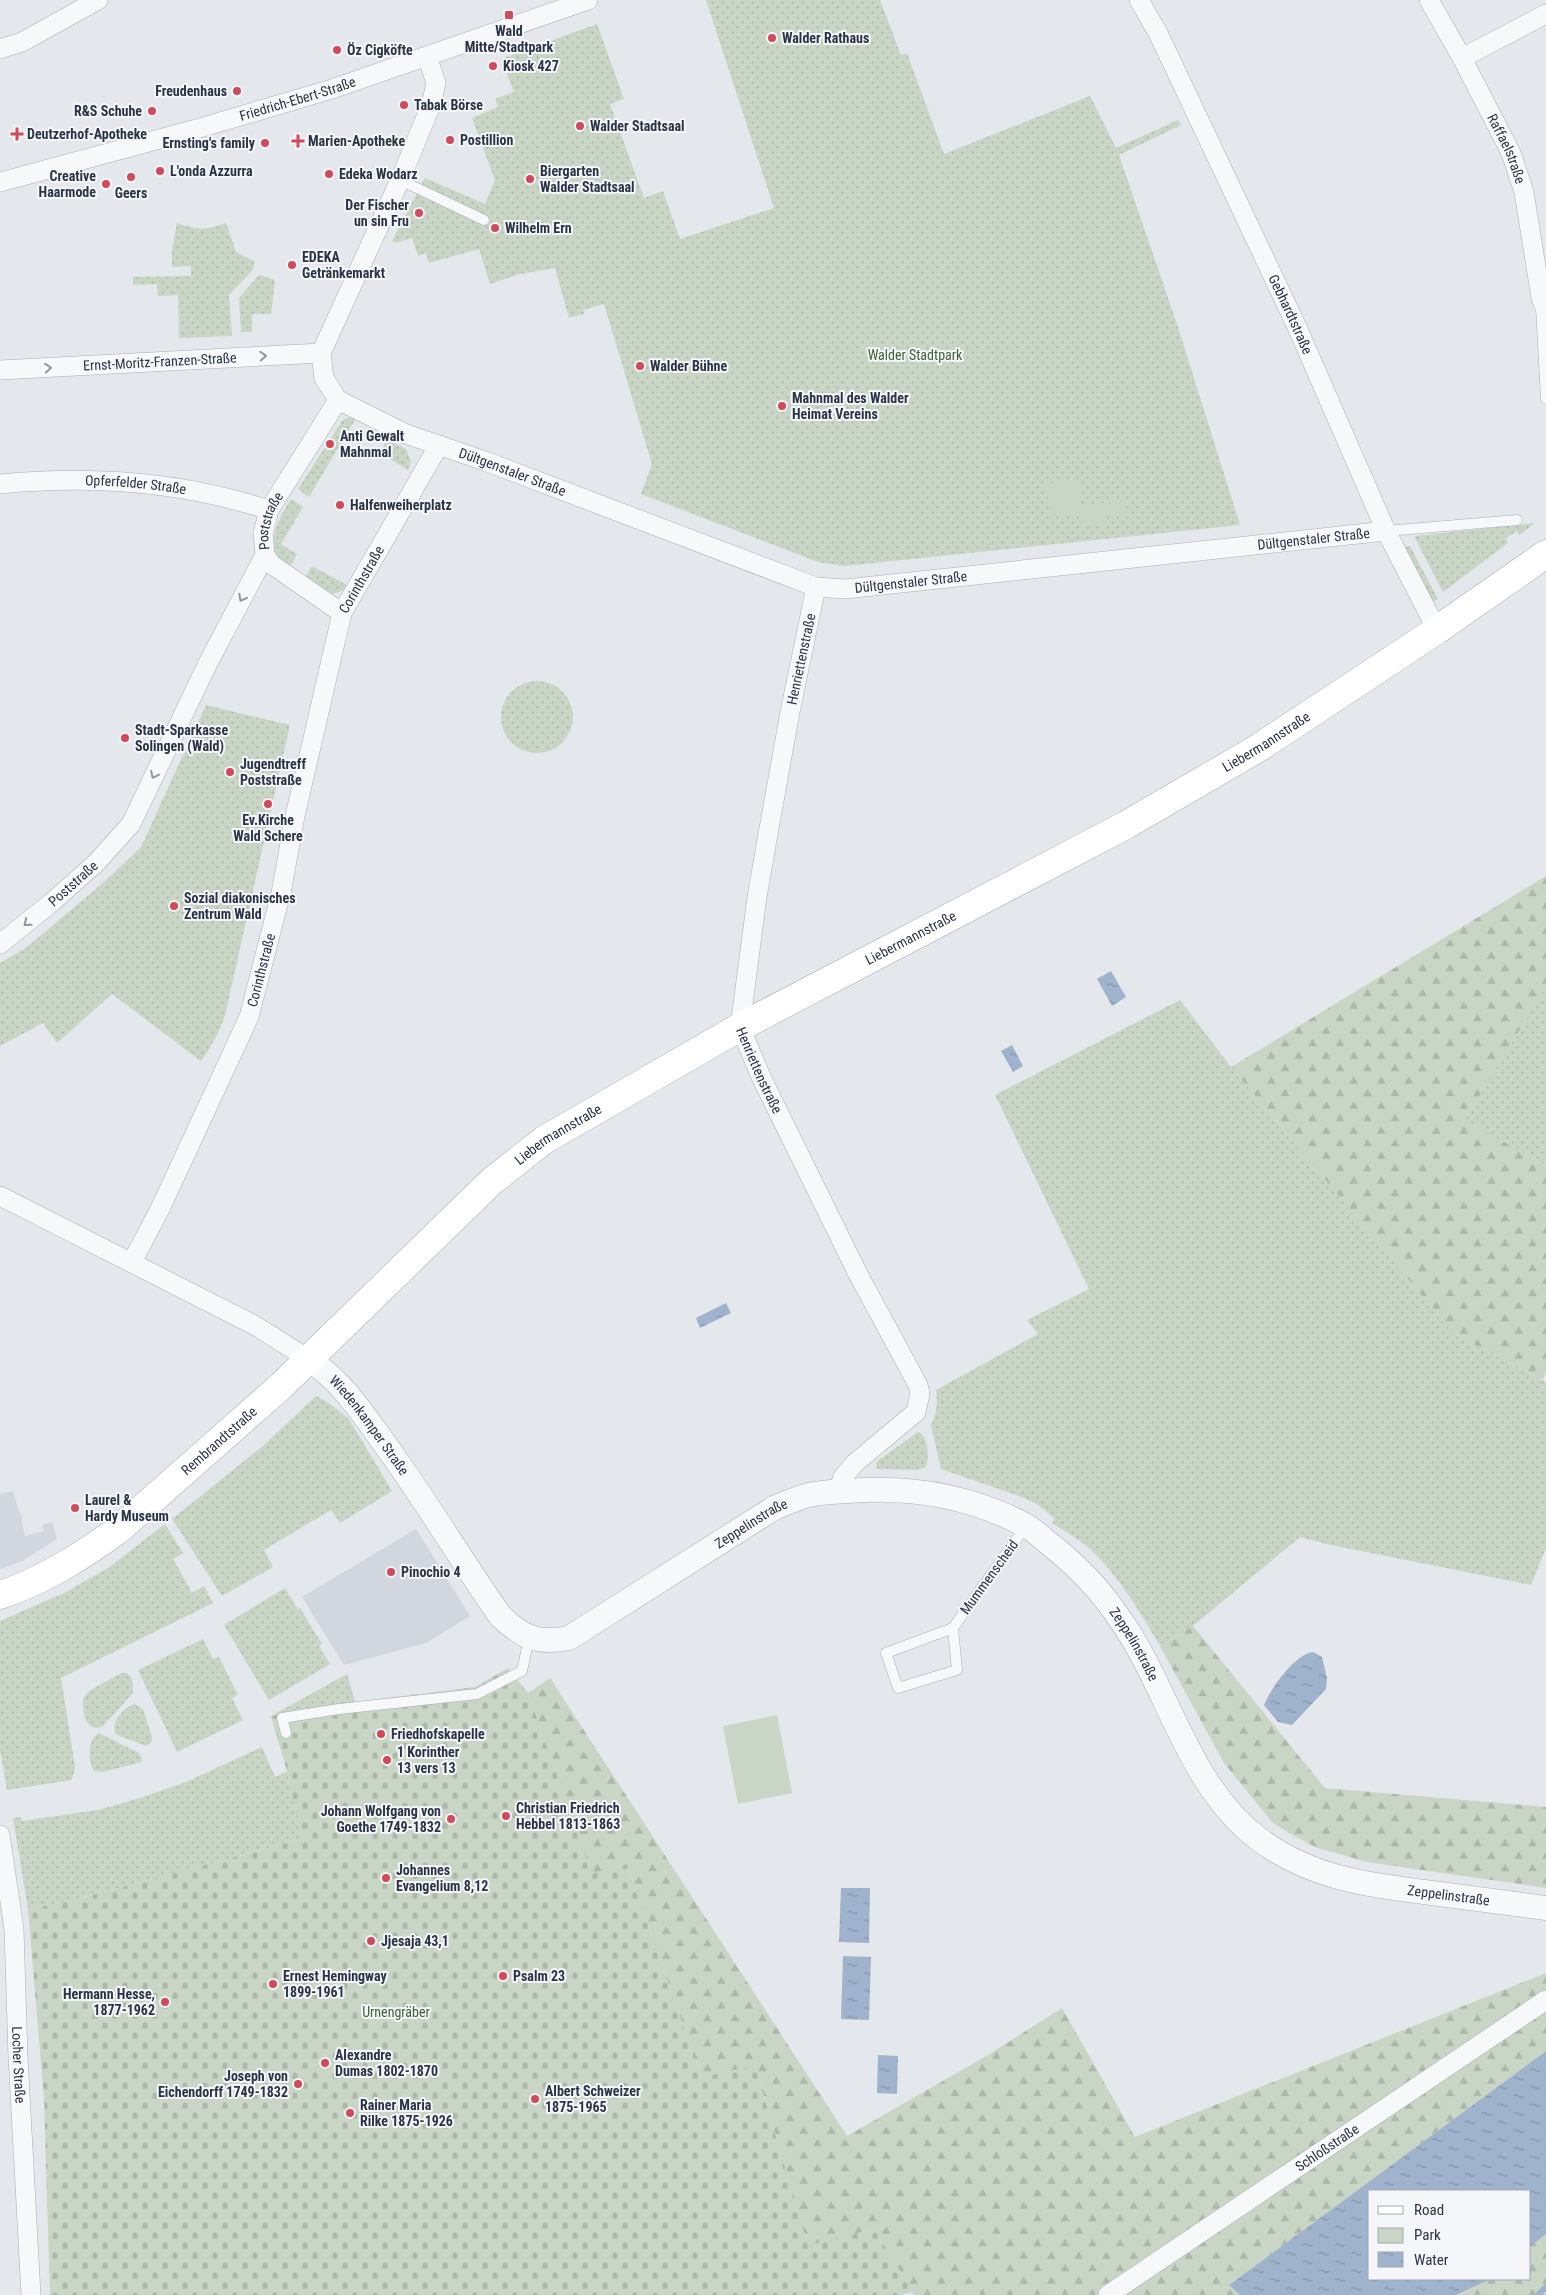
<svg xmlns="http://www.w3.org/2000/svg" width="1546" height="2295" viewBox="0 0 1546 2295" font-family="'Roboto Condensed',sans-serif">
<defs>
<pattern id="green-dots" width="8" height="8" patternUnits="userSpaceOnUse" patternTransform="scale(1.25)"><rect width="8" height="8" fill="#c9d6c5"/><path d="M2 2h.1M6 6h.1" fill="none" stroke="#adb8ab" stroke-width="1.8" stroke-linecap="round"/></pattern>
<pattern id="forest-firs" width="22" height="20" patternUnits="userSpaceOnUse" patternTransform="scale(1.25)"><rect width="22" height="20" fill="#c9d6c5"/><path d="M5 1l3.5 6h-7zM16 11l3.5 6h-7z" fill="#adb8ab"/></pattern>
<pattern id="cemetery-stones" width="16" height="16" patternUnits="userSpaceOnUse" patternTransform="scale(1.25)"><rect width="16" height="16" fill="#c9d6c5"/><path d="M2 7V4a2 2 0 0 1 4 0v3zM10 15v-3a2 2 0 0 1 4 0v3z" fill="#adb8ab"/></pattern>
<pattern id="water-ripples" width="26" height="14" patternUnits="userSpaceOnUse" patternTransform="scale(1.25)"><rect width="26" height="14" fill="#9fb4cc"/><path d="M2 4q2-2 4 0t4 0M15 11q2-2 4 0t4 0" fill="none" stroke="#8293a7"/></pattern>
</defs>
<rect width="100%" height="100%" fill="#e4e7ec"/>
<path fill="#d2d6de" d="M13,1491L19,1512L22,1514V1523L25,1536L44,1531L42,1525L52,1522L57,1539L22,1561L0,1569V1494Z
M416,1529L470,1616L426,1643L344,1665L302,1597Z"/>
<path fill="url(#green-dots)" d="M706,0H880L901,55L907,53L944,154L1090,96L1116,148L1178,120L1181,125L1119,155L1178,327L1240,525L844,566L818,562L641,494L652,464L604,304L583,310L584,314L569,318L555,268L520,274L490,284L479,249L429,263L426,253L418,256L412,238L396,243L392,241L425,178L485,204L495,180L472,118L498,107L495,99L514,92L501,59L597,24L624,99L610,104L644,198L663,191L680,239L774,208Z
M177,223C199,230 204,231 226,223L236,252L255,262L252,271L229,295L232,336L179,338L178,295L158,296L157,284L133,285V277L191,276V266L172,267V251Z
M259,275L275,280L271,314H252V332H241L239,298Z
M346,418H356L309,497L298,489L342,421Z
M387,439L406,449L411,462L408,470L380,453Z
M291,499L303,507L281,544L297,554L290,567C285,563 278,560 275,554C268,537 282,513 291,499Z
M1535,523L1519,535L1517,531L1506,538L1508,543L1443,592L1414,536Z
M1410,546L1438,599L1427,605L1402,548Z
M312,566L347,585C335,603 319,586 305,577Z
M501 717a36 36 0 1 1 72 0a36 36 0 1 1-72 0Z
M206,705L290,725L226,1011C221,1030 212,1045 201,1061L112,994L57,1043L43,1023L0,1046V963L27,947L103,883L141,847Z
M1546,987V1165L1464,1121Z
M1180,1000L1231,1067L1454,1334L1546,1382V1548L1531,1585L1331,1545L1300,1537L1193,1626L1160,1646C1139,1610 1119,1576 1088,1547C1077,1538 1064,1531 1052,1523L1055,1519L1037,1504L1022,1497L941,1469L931,1425C937,1414 938,1402 936,1390L1038,1334L1027,1320L1089,1289L995,1095Z
M316,1396L330,1404L349,1419L392,1491L340,1523L331,1510L264,1550L273,1567L222,1596L172,1519L264,1445Z
M918,1432L922,1434C928,1443 929,1457 926,1467L917,1470L877,1469L876,1462Z
M165,1524L183,1553L173,1559L192,1593L204,1586L213,1603L61,1678L75,1767L72,1780L7,1790L0,1750V1621L64,1593L108,1568Z
M285,1588L298,1610L300,1608L322,1644L319,1646L330,1664L269,1700L224,1625Z
M203,1639L213,1659L219,1657L238,1695L232,1698L243,1720L177,1752L138,1670Z
M121,1673H127L132,1678L133,1693L103,1726C85,1734 81,1709 84,1697L89,1691Z
M347,1674L355,1702L271,1716Z
M135,1704L143,1709L152,1737L151,1743L146,1746L117,1735C108,1724 124,1707 135,1704Z
M99,1733L139,1753L142,1759L141,1762L103,1772L94,1771C88,1761 87,1739 99,1733Z
M262,1747L275,1777L287,1771L302,1839L66,1902L28,1909L13,1818L21,1817L22,1821L98,1810L140,1798L186,1782Z"/>
<path fill="url(#forest-firs)" d="M1546,876V987L1465,1120L1546,1165V1371L1543,1380L1454,1334L1231,1067Z
M1193,1626L1325,1788L1546,1807V1888L1367,1862L1315,1847L1289,1833L1272,1822L1224,1763L1160,1646Z
M550,1678L847,2136L988,2055L1062,2008L1135,2137L1546,1973V2051L1229,2285L1240,2295H914L874,2229L808,2246L755,2066L701,2077L627,1864L592,1875L528,1693Z
M1546,2234V2295H1456L1491,2279H1530V2247Z"/>
<path fill="url(#cemetery-stones)" d="M508,1668L528,1693L592,1874L627,1864L701,2077L755,2066L808,2245L874,2229L913,2292L900,2295H50L44,2098L28,1909L66,1902L302,1839L287,1771L271,1716L355,1702L475,1687Z"/>
<path fill="#c9d6c5" d="M1078,479L1082,506L1124,500L1126,514L1105,517L1106,524L1083,527L1080,513L1051,518L1046,484Z
M777,1715L792,1793L738,1804L723,1726Z"/>
<path fill="url(#water-ripples)" d="M1111,971L1126,997L1112,1006L1097,979Z
M1012,1045L1023,1066L1013,1072L1001,1051Z
M726,1303L731,1313L700,1328L696,1318Z
M1313,1652L1322,1657L1327,1678L1326,1689L1292,1725L1278,1722L1264,1705C1271,1688 1295,1654 1313,1652Z
M841,1888H870L869,1943L839,1942Z
M843,1956L871,1957L869,2020L841,2019Z
M1546,2051V2234L1530,2247V2191H1370V2279H1491L1456,2295H1240L1229,2285Z
M878,2055L898,2056L897,2094L877,2093Z"/>
<g fill="none" stroke-linecap="round" stroke-linejoin="round">
<path stroke="#9fb4cc" stroke-width="6" d="M1538,2295L1546,2287"/>
<g stroke="#a9aeb7" stroke-width="11">
<path id="service" d="M400,180L484,220
M1541,307L1546,399
M1386,531L1517,520
M953,1628L886,1653L898,1688L957,1670L953,1628L1026,1526
M286,1733L282,1718L339,1709L477,1694L522,1671L529,1638"/>
</g>
<g stroke="#a9aeb7" stroke-width="20">
<g id="minor">
<path id="s1" d="M1139,0L1158,33L1297,327L1386,531L1437,630"/>
<path id="s2" d="M1429,0L1462,58L1511,153L1524,192L1541,298L1546,310"/>
<path d="M0,49L22,42L98,0"/>
<path d="M1462,58L1546,14"/>
<path id="s3" d="M0,182L193,130L332,89L588,0"/>
<path id="s4" d="M0,370L321,353"/>
<path id="s5" d="M338,400L406,434L485,461L816,587L845,589L1386,531"/>
<path d="M338,400L324,378L321,353L400,180L431,105L436,83L427,56"/>
<path id="s6" d="M0,484C92,475 180,481 269,510"/>
<path d="M265,555L271,564L342,613"/>
<path id="s7" d="M816,587L790,712L770,823L757,897L740,1027L762,1079L858,1274L918,1385L920,1394L916,1412L855,1463L843,1477L838,1491"/>
<path id="s8" d="M0,944L51,903L96,863L131,824L208,663L265,555L263,533L269,510L338,400"/>
<path d="M0,1196L256,1326L308,1359"/>
<path id="s9" d="M132,1262L160,1209L249,1017L281,893L295,816L342,613L439,445"/>
<path id="s10" d="M0,1835L14,1929L18,2057L31,2295"/>
<path id="s11" d="M1108,2295L1546,2000"/>
</g>
</g>
<g stroke="#a9aeb7" stroke-width="25">
<g id="tertiary">
<path id="s12" d="M308,1359C341,1380 361,1411 384,1443C425,1499 461,1560 501,1617C524,1638 538,1644 569,1638L774,1508C784,1504 795,1499 805,1496C819,1492 834,1492 848,1491C909,1486 970,1496 1025,1525C1034,1530 1043,1539 1051,1545C1088,1575 1108,1599 1133,1639C1173,1706 1194,1791 1260,1840C1313,1879 1369,1885 1432,1893C1470,1898 1508,1903 1546,1908"/>
</g>
</g>
<g stroke="#a9aeb7" stroke-width="29">
<g id="secondary">
<path id="s13" d="M0,1595C43,1581 82,1556 118,1530L281,1386L492,1181L544,1140L740,1027L1126,825L1260,747L1437,630L1546,554"/>
</g>
</g>
<use href="#service" stroke="#f7f8fa" stroke-width="10"/>
<use href="#minor" stroke="#f7f8fa" stroke-width="19"/>
<use href="#tertiary" stroke="#f7f8fa" stroke-width="24"/>
<use href="#secondary" stroke="#fff" stroke-width="28"/>
</g>
<defs><path id="oneway-chevron" d="M-2-3.5L2.5 0L-2 3.5" fill="none" stroke-width="1.6" stroke-linecap="round" stroke-linejoin="round" transform="scale(1.25)"/></defs>
<g stroke="#9196a0">
<use href="#oneway-chevron" transform="translate(263 356) rotate(-3)"/>
<use href="#oneway-chevron" transform="translate(48 368) rotate(-5)"/>
<use href="#oneway-chevron" transform="translate(242 598) rotate(118)"/>
<use href="#oneway-chevron" transform="translate(154 775) rotate(116)"/>
<use href="#oneway-chevron" transform="translate(27 923) rotate(141)"/>
</g>
<g fill="#d1495b" stroke="#f4f6f9" stroke-width="2">
<rect x="504" y="10" width="10" height="10" rx="2.5"/>
<circle cx="772" cy="38" r="5"/>
<circle cx="337" cy="50" r="5"/>
<circle cx="493" cy="66" r="5"/>
<circle cx="237" cy="91" r="5"/>
<circle cx="404" cy="105" r="5"/>
<circle cx="152" cy="111" r="5"/>
<circle cx="580" cy="126" r="5"/>
<path d="M14.5 126.5h5v5h5v5h-5v5h-5v-5h-5v-5h5z"/>
<circle cx="450" cy="140" r="5"/>
<path d="M295.5 133.5h5v5h5v5h-5v5h-5v-5h-5v-5h5z"/>
<circle cx="265" cy="143" r="5"/>
<circle cx="160" cy="171" r="5"/>
<circle cx="329" cy="174" r="5"/>
<circle cx="131" cy="177" r="5"/>
<circle cx="530" cy="179" r="5"/>
<circle cx="106" cy="184" r="5"/>
<circle cx="419" cy="213" r="5"/>
<circle cx="495" cy="228" r="5"/>
<circle cx="292" cy="265" r="5"/>
<circle cx="640" cy="366" r="5"/>
<circle cx="782" cy="406" r="5"/>
<circle cx="330" cy="444" r="5"/>
<circle cx="340" cy="505" r="5"/>
<circle cx="125" cy="738" r="5"/>
<circle cx="230" cy="772" r="5"/>
<circle cx="268" cy="804" r="5"/>
<circle cx="174" cy="906" r="5"/>
<circle cx="75" cy="1508" r="5"/>
<circle cx="391" cy="1572" r="5"/>
<circle cx="381" cy="1734" r="5"/>
<circle cx="387" cy="1760" r="5"/>
<circle cx="506" cy="1816" r="5"/>
<circle cx="451" cy="1819" r="5"/>
<circle cx="386" cy="1878" r="5"/>
<circle cx="371" cy="1941" r="5"/>
<circle cx="503" cy="1976" r="5"/>
<circle cx="273" cy="1984" r="5"/>
<circle cx="165" cy="2002" r="5"/>
<circle cx="325" cy="2063" r="5"/>
<circle cx="298" cy="2084" r="5"/>
<circle cx="535" cy="2099" r="5"/>
<circle cx="350" cy="2113" r="5"/>
</g>
<g text-anchor="middle" dominant-baseline="central" stroke-width="4" stroke-linejoin="round" paint-order="stroke">
<g font-size="14" font-weight="bold" fill="#2b3445" stroke="#f4f6f9" text-anchor="start">
<text x="509" y="31" text-anchor="middle">Wald<tspan x="509" dy="16">Mitte/Stadtpark</tspan></text>
<text x="782" y="38">Walder Rathaus</text>
<text x="347" y="50">Öz Cigköfte</text>
<text x="503" y="66">Kiosk 427</text>
<text x="227" y="91" text-anchor="end">Freudenhaus</text>
<text x="414" y="105">Tabak Börse</text>
<text x="142" y="111" text-anchor="end">R&amp;S Schuhe</text>
<text x="590" y="126">Walder Stadtsaal</text>
<text x="27" y="134">Deutzerhof-Apotheke</text>
<text x="460" y="140">Postillion</text>
<text x="308" y="141">Marien-Apotheke</text>
<text x="255" y="143" text-anchor="end">Ernsting's family</text>
<text x="170" y="171">L'onda Azzurra</text>
<text x="540" y="171">Biergarten<tspan x="540" dy="16">Walder Stadtsaal</tspan></text>
<text x="339" y="174">Edeka Wodarz</text>
<text x="96" y="176" text-anchor="end">Creative<tspan x="96" dy="16">Haarmode</tspan></text>
<text x="131" y="193" text-anchor="middle">Geers</text>
<text x="409" y="205" text-anchor="end">Der Fischer<tspan x="409" dy="16">un sin Fru</tspan></text>
<text x="505" y="228">Wilhelm Ern</text>
<text x="302" y="257">EDEKA<tspan x="302" dy="16">Getränkemarkt</tspan></text>
<text x="650" y="366">Walder Bühne</text>
<text x="792" y="398">Mahnmal des Walder<tspan x="792" dy="16">Heimat Vereins</tspan></text>
<text x="340" y="436">Anti Gewalt<tspan x="340" dy="16">Mahnmal</tspan></text>
<text x="350" y="505">Halfenweiherplatz</text>
<text x="135" y="730">Stadt-Sparkasse<tspan x="135" dy="16">Solingen (Wald)</tspan></text>
<text x="240" y="764">Jugendtreff<tspan x="240" dy="16">Poststraße</tspan></text>
<text x="268" y="820" text-anchor="middle">Ev.Kirche<tspan x="268" dy="16">Wald Schere</tspan></text>
<text x="184" y="898">Sozial diakonisches<tspan x="184" dy="16">Zentrum Wald</tspan></text>
<text x="85" y="1500">Laurel &amp;<tspan x="85" dy="16">Hardy Museum</tspan></text>
<text x="401" y="1572">Pinochio 4</text>
<text x="391" y="1734">Friedhofskapelle</text>
<text x="397" y="1752">1 Korinther<tspan x="397" dy="16">13 vers 13</tspan></text>
<text x="516" y="1808">Christian Friedrich<tspan x="516" dy="16">Hebbel 1813-1863</tspan></text>
<text x="441" y="1811" text-anchor="end">Johann Wolfgang von<tspan x="441" dy="16">Goethe 1749-1832</tspan></text>
<text x="396" y="1870">Johannes<tspan x="396" dy="16">Evangelium 8,12</tspan></text>
<text x="381" y="1941">Jjesaja 43,1</text>
<text x="283" y="1976">Ernest Hemingway<tspan x="283" dy="16">1899-1961</tspan></text>
<text x="513" y="1976">Psalm 23</text>
<text x="155" y="1994" text-anchor="end">Hermann Hesse,<tspan x="155" dy="16">1877-1962</tspan></text>
<text x="335" y="2055">Alexandre<tspan x="335" dy="16">Dumas 1802-1870</tspan></text>
<text x="288" y="2076" text-anchor="end">Joseph von<tspan x="288" dy="16">Eichendorff 1749-1832</tspan></text>
<text x="545" y="2091">Albert Schweizer<tspan x="545" dy="16">1875-1965</tspan></text>
<text x="360" y="2105">Rainer Maria<tspan x="360" dy="16">Rilke 1875-1926</tspan></text>
</g>
<g font-size="14" fill="#2b3445" stroke="#f4f6f9">
<text stroke="none"><textPath href="#s3" startOffset="309">Friedrich-Ebert-Straße</textPath></text>
<text stroke="none"><textPath href="#s2" startOffset="168">Raffaelstraße</textPath></text>
<text stroke="none"><textPath href="#s1" startOffset="349">Gebhardtstraße</textPath></text>
<text stroke="none"><textPath href="#s4" startOffset="160">Ernst-Moritz-Franzen-Straße</textPath></text>
<text stroke="none"><textPath href="#s5" startOffset="189">Dültgenstaler Straße</textPath></text>
<text stroke="none"><textPath href="#s6" startOffset="136">Opferfelder Straße</textPath></text>
<text stroke="none"><textPath href="#s8" startOffset="514">Poststraße</textPath></text>
<text stroke="none"><textPath href="#s5" startOffset="1014">Dültgenstaler Straße</textPath></text>
<text stroke="none"><textPath href="#s9" startOffset="725">Corinthstraße</textPath></text>
<text stroke="none"><textPath href="#s5" startOffset="609">Dültgenstaler Straße</textPath></text>
<text transform="translate(801 659) rotate(-78)">Henriettenstraße</text>
<text stroke="none"><textPath href="#s13" startOffset="1538">Liebermannstraße</textPath></text>
<text stroke="none"><textPath href="#s8" startOffset="95">Poststraße</textPath></text>
<text stroke="none"><textPath href="#s13" startOffset="1132">Liebermannstraße</textPath></text>
<text stroke="none"><textPath href="#s9" startOffset="320">Corinthstraße</textPath></text>
<text stroke="none"><textPath href="#s7" startOffset="494">Henriettenstraße</textPath></text>
<text stroke="none"><textPath href="#s13" startOffset="728">Liebermannstraße</textPath></text>
<text stroke="none"><textPath href="#s12" startOffset="91">Wiedenkamper Straße</textPath></text>
<text stroke="none"><textPath href="#s13" startOffset="270">Rembrandtstraße</textPath></text>
<text stroke="none"><textPath href="#s12" startOffset="614">Zeppelinstraße</textPath></text>
<text transform="translate(989 1577) rotate(-54)">Mummenscheid</text>
<text stroke="none"><textPath href="#s12" startOffset="1064">Zeppelinstraße</textPath></text>
<text stroke="none"><textPath href="#s12" startOffset="1498">Zeppelinstraße</textPath></text>
<text stroke="none"><textPath href="#s10" startOffset="231">Locher Straße</textPath></text>
<text stroke="none"><textPath href="#s11" startOffset="264">Schloßstraße</textPath></text>
</g>
<g font-size="14" fill="#3f6138" stroke="#f4f6f9">
<text x="915" y="355">Walder Stadtpark</text>
<text x="396" y="2012">Urnengräber</text>
</g>
</g>
<rect x="1368" y="2190" width="162" height="90" fill="#f4f6f9" stroke="#a4a8b1"/>
<rect x="1378" y="2206" width="25" height="8" fill="#ffffff" stroke="#a4a8b1"/>
<text x="1414" y="2215" font-size="15" fill="#2b3445">Road</text>
<rect x="1378" y="2228" width="25" height="15" fill="#c9d6c5" stroke="#a4a8b1"/>
<text x="1414" y="2240" font-size="15" fill="#2b3445">Park</text>
<rect x="1378" y="2252" width="25" height="15" fill="url(#water-ripples)" stroke="#a4a8b1"/>
<text x="1414" y="2265" font-size="15" fill="#2b3445">Water</text>
</svg>
